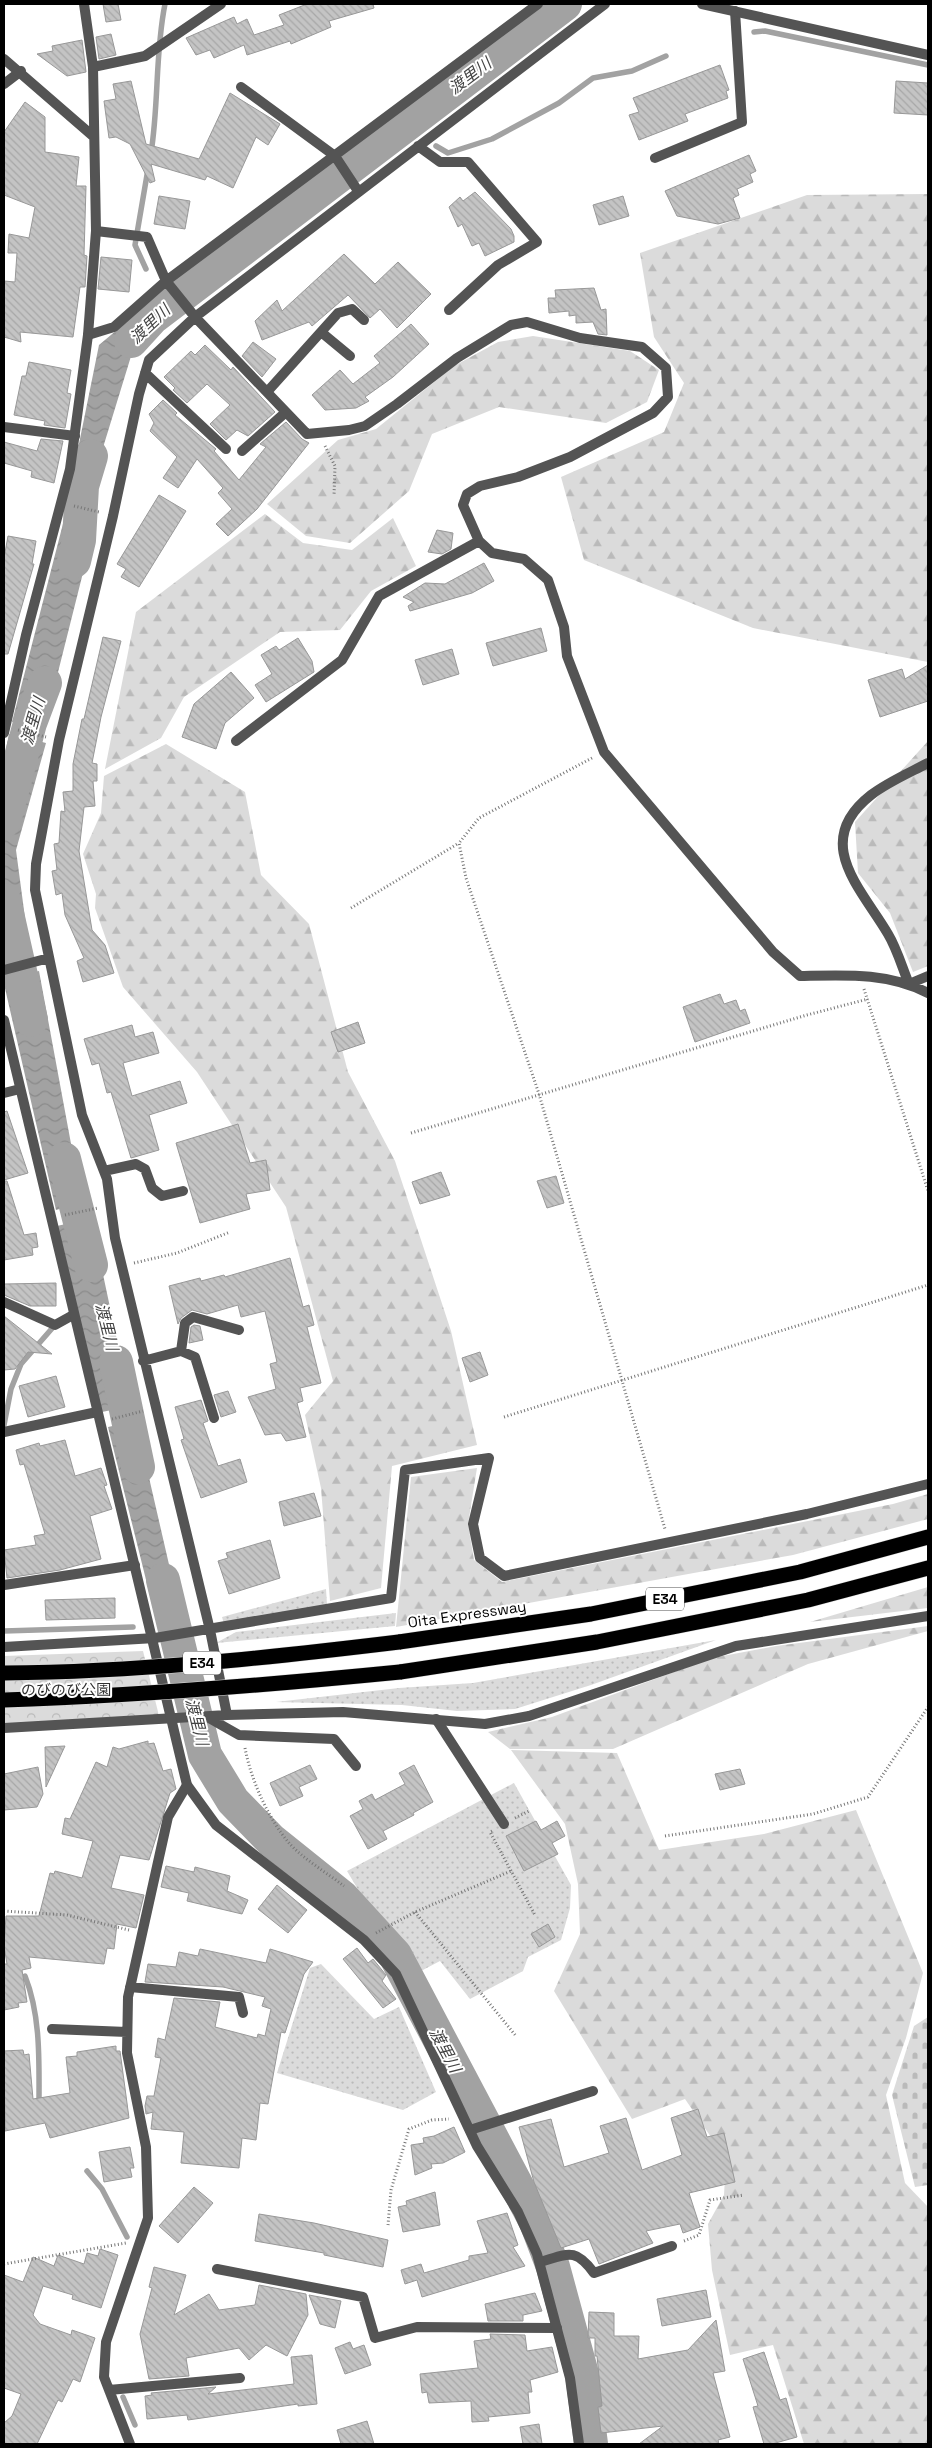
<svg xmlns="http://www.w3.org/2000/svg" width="932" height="2448" viewBox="0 0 932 2448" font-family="'Space Grotesk','Noto Sans JP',sans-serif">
<defs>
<pattern id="grass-dots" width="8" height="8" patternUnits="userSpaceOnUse" patternTransform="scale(1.25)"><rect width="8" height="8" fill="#dbdbdb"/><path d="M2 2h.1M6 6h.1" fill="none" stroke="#bababa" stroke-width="1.8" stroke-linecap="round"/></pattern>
<pattern id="forest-firs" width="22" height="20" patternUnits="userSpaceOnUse" patternTransform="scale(1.25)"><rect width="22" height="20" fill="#dbdbdb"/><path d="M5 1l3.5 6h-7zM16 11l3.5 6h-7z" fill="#bababa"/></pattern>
<pattern id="cemetery-stones" width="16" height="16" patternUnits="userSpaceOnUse" patternTransform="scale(1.25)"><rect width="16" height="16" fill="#dbdbdb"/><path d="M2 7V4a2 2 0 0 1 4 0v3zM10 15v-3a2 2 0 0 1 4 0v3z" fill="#bababa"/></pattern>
<pattern id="park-crowns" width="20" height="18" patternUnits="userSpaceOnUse" patternTransform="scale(1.25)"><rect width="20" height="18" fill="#dbdbdb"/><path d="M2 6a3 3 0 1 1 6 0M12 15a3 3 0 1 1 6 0" fill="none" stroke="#bababa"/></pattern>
<pattern id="water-waves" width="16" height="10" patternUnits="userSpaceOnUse" patternTransform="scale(1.25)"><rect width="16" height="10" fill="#a2a2a2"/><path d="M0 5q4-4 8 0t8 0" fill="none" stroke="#8a8a8a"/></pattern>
<pattern id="building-back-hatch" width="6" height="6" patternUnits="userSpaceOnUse" patternTransform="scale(1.25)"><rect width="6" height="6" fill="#c4c4c4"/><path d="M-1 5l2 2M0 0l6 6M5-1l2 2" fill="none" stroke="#a7a7a7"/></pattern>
</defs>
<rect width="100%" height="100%" fill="#fff"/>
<path fill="url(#grass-dots)" d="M326,1589L327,1605L224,1624L222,1617Z
M396,1613L395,1626L216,1643L236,1632Z
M716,1640L591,1685L515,1709L457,1711L402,1705L276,1702L399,1688L473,1683Z
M514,1783L571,1885L570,1908L561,1940L528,1957L523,1971L470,1999L440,1961L421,1971L372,1913L347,1871Z
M321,1964L374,2019L399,2007L436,2092L403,2110L277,2073L310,1968Z"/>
<path fill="url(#forest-firs)" d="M928,194V662L753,628L584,560L561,477L664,432L684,383L654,337L640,253L807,195Z
M533,336L630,351L659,370L647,402L606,423L499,407L432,434L409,491L350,543L306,536L267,504L338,440L376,429L454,366L498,342Z
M265,514L303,543L352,550L393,518L416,566L371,591L340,630L280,632L184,697L161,738L105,769L136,612Z
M928,741V966L913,972L890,913L858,873L855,822Z
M166,744L245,792L261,875L309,924L348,1072L395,1161L451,1331L477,1445L392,1466L381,1588L330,1601L321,1488L305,1415L333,1381L286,1207L197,1072L123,987L95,908L96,894L83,854L101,813L104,776Z
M477,1468L468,1524L474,1560L502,1582L893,1504L928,1494V1519L793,1555L396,1627L411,1477Z
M928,1587V1608L810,1622Z
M928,1626V1631L808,1664L613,1749H510L488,1732L552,1717L712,1658L776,1646Z
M511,1750L617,1753L659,1850L764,1834L856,1810L923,1973L906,2038L886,2095L905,2183L928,2207V2444H804L773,2345L730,2355L712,2270L708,2224L724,2195L726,2159L685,2099L632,2119L554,1991L580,1934L578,1884L565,1824Z"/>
<path fill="url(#cemetery-stones)" d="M928,2017V2185L915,2187L892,2095L914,2026Z"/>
<path fill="url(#park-crowns)" d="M143,1651L160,1720L4,1724V1656Z"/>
<path fill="url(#water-waves)" d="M155,298L172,317L132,353L86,503L68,498L99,345Z
M66,512L96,521L44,728L12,722Z
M9,734L46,743L16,850L29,948L4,955V759Z
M39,971L82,1203L56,1210L4,984V980Z
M91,1218L131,1406L102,1412L57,1226Z
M136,1421L182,1621L162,1627L157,1624L108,1427Z"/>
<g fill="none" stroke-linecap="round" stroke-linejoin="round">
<path stroke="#a2a2a2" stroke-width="5.5" d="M754,32L765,31L928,65
M436,146L448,153L492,139L559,103L593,78L632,71L666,56
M151,153C159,103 155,53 165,4
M146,269L135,245L148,169
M4,1425L11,1389L21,1364L55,1325
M4,1631L133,1627
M25,1976C41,2016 39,2062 39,2105
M87,2171L102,2189L127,2237
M123,2397L135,2425"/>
<path stroke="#a2a2a2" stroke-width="34" d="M131,341L152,318L565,4
M74,561L79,540L82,486L91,456
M4,821L30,723L45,683
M4,900L31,1020
M64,1159L91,1265
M116,1362L138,1467
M163,1580L205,1755L233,1801L271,1840L342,1897L395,1955L536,2222L553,2267L582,2374L591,2444"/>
</g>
<path fill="url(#building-back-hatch)" stroke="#989898" d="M103,4H118L121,20L106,22Z
M307,4H373L374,8L329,21L331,27L291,44L290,41L247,55L244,45L214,58L210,50L196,55L186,38L234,17L237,24L247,19L254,35L284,25L279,15Z
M111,34L116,55L99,59L96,37Z
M82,40L86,72L67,76L37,54L53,51L52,46Z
M720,65L729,90L726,91L728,98L685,114L688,121L639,140L629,115L639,112L633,98Z
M131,81L146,144L199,159L230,93L280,124L268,145L256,137L233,188L207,176L205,180L151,164L155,181L150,183L130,144L116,137L109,138L104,101L116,99L113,84Z
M896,81L928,83V115L894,113Z
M25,102L45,117V152L79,157L76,186H86L84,255L87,256L85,287H80L73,337L20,332L21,342L4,337V281L15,282L17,253H8L9,234L29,238L35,207L4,195V132Z
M749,155L756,171L750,174L753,182L737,189L739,195L733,198L740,218L718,224L677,216L665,191Z
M475,192L511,229L514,236V242L485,256L479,243L472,246L462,224L458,227L449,207L460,197L463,201Z
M159,196L190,201L185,229L154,224Z
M623,196L629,216L599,225L593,205Z
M344,254L375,284L398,262L431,294L397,328L380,309L370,318L348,295L312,326L309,322L262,340L255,321L277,300L282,311Z
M101,257L132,260L129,292L98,289Z
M594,288L601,310L606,309L607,335L598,334L593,322L576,323V315L569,316V311L549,313L548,298H556L555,290Z
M411,324L429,344L393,377L365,397L369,401L356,408L325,410L312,395L340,370L353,384L380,363L374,356Z
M253,342L276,359L262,377L242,356Z
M205,345L231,370L233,367L275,412L248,436L237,430L226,440L210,424L230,405L207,384L187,403L173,390L175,388L164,377L191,351L195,355Z
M29,362L71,370L67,393L71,394L65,428L44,425L45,421L14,415L22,376H26Z
M163,400L177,413L175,415L216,449L214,451L239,480L266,447L260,444L286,422L302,439L309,443L257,509L228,536L216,524L232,509L218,493L223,488L197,459L178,488L163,478L177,457L150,431L154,423L149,414Z
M41,439L63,441L54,483L31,477L32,471L4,463V442L37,451Z
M159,495L186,511L139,587L121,577L126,569L117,564Z
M437,530L453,533L451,549L442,554L428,552Z
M8,536L36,541L32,564H34L8,654H4V558Z
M484,563L494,581L472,593L410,611L408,606L414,602L403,597L425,583L445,584Z
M541,628L547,651L493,666L486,643Z
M103,637L121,641L101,717L92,763L97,764V781H93L95,806L84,807L79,851L92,930L105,945L114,973L83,982L77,961L84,958L65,915L62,893L56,895L52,871L57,870L54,844L59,843L61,811L65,812L63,792L73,791V764L82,719H84Z
M298,638L312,661L314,672L266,702L255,685L272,674L261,655L276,646L279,650Z
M452,649L459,674L423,685L415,660Z
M928,665V701L880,717L868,680L902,669L905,679Z
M231,672L254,698L225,723L216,749L182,737L194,704Z
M720,994L724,1004L736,1000L740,1011L745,1009L750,1023L695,1042L683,1007Z
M358,1022L365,1043L338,1052L331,1032Z
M132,1025L135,1037L153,1032L159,1053L123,1063L132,1096L180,1081L187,1103L149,1115L159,1150L131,1158L111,1092L107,1093L99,1063L92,1065L84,1039Z
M7,1111L28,1173L4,1180V1112Z
M238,1124L250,1163L266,1160L270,1190L246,1194L250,1209L200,1223L176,1143Z
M441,1172L450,1195L420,1204L412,1182Z
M556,1176L564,1203L547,1208L537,1181Z
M4,1181H7L24,1235L36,1233L38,1247L32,1248L33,1255L4,1260Z
M290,1258L303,1307L309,1305L314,1325L307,1327L321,1383L300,1388L303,1401L297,1403L306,1437L286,1441L281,1433L265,1435L248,1397L276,1389L270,1364L277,1362L265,1311L241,1317L238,1305L207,1314L192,1310L181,1318L178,1324L169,1286L200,1278L201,1281L224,1275L225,1277Z
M56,1283V1306H30L4,1295V1284Z
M4,1316L52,1354L28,1352L15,1369L4,1370Z
M194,1325L200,1326L203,1340L189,1343L191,1327Z
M480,1352L488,1375L470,1382L462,1358Z
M56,1376L65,1407L28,1417L19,1386Z
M228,1391L236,1412L221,1417L214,1395Z
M201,1400L208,1421L203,1423L218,1466L240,1459L247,1482L201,1498L181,1440L184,1439L175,1407Z
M65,1440L75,1476L101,1468L107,1485L104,1486L112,1509L90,1516L101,1559L60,1570L7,1578L4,1550L36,1545L34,1536L45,1534L24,1464L20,1465L16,1450L39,1443L40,1446Z
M314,1493L321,1516L284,1526L279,1502Z
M270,1540L280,1578L229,1594L218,1561L228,1558L226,1553Z
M115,1598V1618L46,1620L45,1600Z
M148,1741V1744L154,1743L163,1771L171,1769L176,1789L170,1793L149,1860L120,1855L111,1888L144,1895L136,1928L117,1924L114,1949L107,1948L104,1964L29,1957L31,1968L22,1970L27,2002L18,2003L19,2007L4,2010V1964H7L4,1946L6,1916H39L50,1873L54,1874L55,1871L82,1878L93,1841L62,1834L65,1818L70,1819L96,1762L107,1767L113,1747L119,1749Z
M65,1746L46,1787L45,1747Z
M310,1765L317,1779L299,1787L303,1796L280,1806L270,1783Z
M414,1765L433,1802L413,1813L414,1815L383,1831L387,1839L368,1849L350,1816L363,1809L359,1801L372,1794L375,1800L405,1784L399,1773Z
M38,1767L43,1794L37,1807L4,1810V1774Z
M740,1769L745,1784L720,1790L715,1774Z
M536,1821L541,1830L557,1821L565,1836L552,1843L558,1854L524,1871L506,1836Z
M166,1866L194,1872L195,1867L230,1876L227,1891L248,1900L242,1914L187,1901L189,1893L161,1887Z
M277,1885L307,1910L288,1933L258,1909Z
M548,1924L555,1937L539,1947L531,1934Z
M357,1948L368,1963L373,1959L386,1975L382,1981L396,1999L383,2008L343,1959Z
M200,1949L266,1963L270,1949L313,1962L304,1974L285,2033L281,2032L268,2104L260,2103L256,2140L242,2138L239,2168L181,2163L184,2132L151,2129L153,2112L146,2114L145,2106L147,2096H154L161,2058L155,2057L158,2038L165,2040L174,1998L220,2002L215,2027L257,2038L258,2034L265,2036L271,2009L262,2006L265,1997L223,1987L145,1982L148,1964L176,1967L179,1952L198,1956Z
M116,2046V2051H120L129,2118L50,2138L45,2123L5,2131L4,2051L23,2050L24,2055L29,2054L33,2099L70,2093L66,2057L77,2056V2052Z
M698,2109L707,2137L724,2133L735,2182L689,2193L700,2227L683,2233L680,2224L646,2231L653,2243L599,2264L589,2239L561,2248L534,2182L519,2127L551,2119L564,2167L609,2153L600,2126L626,2118L642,2170L682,2155L671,2118Z
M454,2127L465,2152L443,2163L431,2164L432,2168L415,2175L411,2145L424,2143L423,2138L434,2136Z
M130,2147L134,2168H130L132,2177L104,2182L99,2152Z
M194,2187L213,2203L178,2243L159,2226Z
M435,2192L440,2225L403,2232L398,2207L407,2205L406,2201Z
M507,2213L518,2245L513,2247L525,2266L422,2297L417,2280L405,2284L401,2270L421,2264L424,2273L469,2260V2256L488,2253L477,2221Z
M259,2214L314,2223L388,2240L383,2267L324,2255V2253L255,2241Z
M100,2249L118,2255L101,2308L72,2299L73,2295L43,2286L33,2315L40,2324L71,2335L72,2330L95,2338L80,2382L73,2379L62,2402L58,2400L37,2444H4V2423L12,2416L21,2394L4,2388V2275L23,2282L33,2257L54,2266L58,2255L84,2264L87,2253L98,2256Z
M154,2267L186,2275L174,2315L209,2294L219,2310L255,2305L259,2285L306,2294L308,2315L287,2356L266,2345L249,2360L239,2348L186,2358L189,2376L149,2379L140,2334L152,2288L149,2287Z
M706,2290L711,2317L662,2326L657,2299Z
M535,2293L542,2311L523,2315V2321H488L485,2304Z
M309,2295L341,2301L335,2328L320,2324Z
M589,2312L614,2313V2336H639L638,2359L688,2350L716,2320L725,2371L713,2373L730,2437L718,2440L719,2444H639L663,2426L601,2433L598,2407L602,2406L597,2356H595V2338H588Z
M490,2334L525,2335L527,2351L552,2347L558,2372L530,2380L532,2392H528L530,2413L488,2417L489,2421L472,2422L471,2401L429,2403L427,2392L422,2393L420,2374L478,2368L474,2341L491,2339Z
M350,2342L353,2349L364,2345L371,2365L345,2374L335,2348Z
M764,2352L780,2400L786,2398L797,2437L772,2444H764L753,2407L758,2406L743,2359Z
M312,2355L317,2404L298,2406V2404L188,2420L187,2415L147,2419L145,2396L152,2395L151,2393L216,2387L208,2394L294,2384L291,2357Z
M367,2421L374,2444H341L337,2430Z
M539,2424L542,2444H523L520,2427Z"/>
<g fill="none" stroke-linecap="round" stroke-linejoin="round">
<g stroke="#dbdbdb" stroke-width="16">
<path id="motorway" d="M399,1642L591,1614L800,1572L928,1537
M400,1672L597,1642L808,1600L928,1568"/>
</g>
<path stroke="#767676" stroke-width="3" stroke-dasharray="1 2.5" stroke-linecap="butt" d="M325,446L335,466L334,496
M74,506L99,512
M18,730L46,737
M592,758L479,818L459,843L466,878L539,1094L665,1529
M351,908L459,843
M864,989L928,1191
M411,1133L807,1015L868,999
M65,1215L98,1208
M134,1263L177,1253L230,1232
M504,1417L928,1285
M112,1419L143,1411
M245,1748C251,1780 268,1818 289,1843C302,1858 327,1873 344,1886
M515,1818L529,1811
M492,1831L490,1832L535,1915
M665,1836L813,1814L868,1797L928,1707
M4,1911L67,1915L129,1930
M415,1912L516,2036
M376,1933L415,1912L511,1871
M388,2225L391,2190L409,2129L432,2120L449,2119
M684,2241L699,2235L710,2200L744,2195
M4,2264L126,2243"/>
<path stroke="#545454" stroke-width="10" d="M241,87L335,156
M655,158L742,122L735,11
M436,1719L504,1824
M470,2130L593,2091"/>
<path stroke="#545454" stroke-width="10" d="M702,4L928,55
M93,67L145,56L221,4
M4,84L21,71
M418,146L440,162H468L537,242L498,265L449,310
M335,156L358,191
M96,231L147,237L166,281L195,317L307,434L349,430L365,426L397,404L457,358L511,325L527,322L580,338L642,347L666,368L668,397L653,413L570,457L518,477L480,486L467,494L463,505L479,541L492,553L524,559L548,580L564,627L567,656L604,752L773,952L800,976C844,975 888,972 928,993
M321,332L350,356
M88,335L114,327L166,281L538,4
M145,373L226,449
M267,392L338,313L352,309L364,320
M4,427L75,436
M242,451L286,412
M236,741L342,660L379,596L479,541
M4,970L49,958
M909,984C902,967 897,949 888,934C861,888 811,842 871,795C888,782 909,773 928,763
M909,984L928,976
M4,1093L20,1089
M104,1171L136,1164L145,1169L152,1188L162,1196L183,1191
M4,1302L55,1325L73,1315
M181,1351L195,1357L214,1418
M143,1361L181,1351L185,1323L193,1317L239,1330
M4,1432L97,1412
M4,1585L135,1565
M4,1647L155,1638L391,1598L405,1470L489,1458L473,1524L480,1558L504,1576L807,1514L928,1484
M227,1715L210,1630L115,1238L107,1179L82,1115L35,890L36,864L59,740L113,516L139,394L149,360L195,317L605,4
M209,1718L239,1735L334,1739L356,1766
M4,1728L227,1715L343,1712L485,1724L529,1716L736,1646L928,1616
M130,1987L239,1997L243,2013
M52,2029L127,2032
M540,2262C568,2254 575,2247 594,2273L672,2246
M217,2269L363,2297L375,2338L417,2327L557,2328
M109,2390L240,2378
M130,2444L104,2377L106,2342L148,2218L146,2147L127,2053L128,1997L168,1817L187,1785"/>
<path stroke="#545454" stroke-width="10" d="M4,59L94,137
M4,733L26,635L70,469L88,335L96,231L93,67L84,4
M4,1020L187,1785L216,1825L364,1940L396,1974L477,2146L518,2212L537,2254L570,2378L579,2444"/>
<use href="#motorway" stroke="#000" stroke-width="15"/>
<g stroke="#dbdbdb" stroke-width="16" stroke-linecap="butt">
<path id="motorway-bridge" d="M4,1673C136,1672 267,1658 399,1642
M4,1700C136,1696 268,1685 400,1672"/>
</g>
<use href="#motorway-bridge" stroke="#000" stroke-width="15"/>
</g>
<g text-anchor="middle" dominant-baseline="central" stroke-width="4" stroke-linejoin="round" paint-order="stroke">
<g fill="#fff" stroke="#4c4c4c" stroke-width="1">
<rect x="646" y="1587.5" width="38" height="23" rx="4"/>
<rect x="183" y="1651.5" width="38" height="23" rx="4"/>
</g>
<g font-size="14" font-weight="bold" fill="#000">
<text x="665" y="1599">E34</text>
<text x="202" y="1663">E34</text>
</g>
<g font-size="15" fill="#000" stroke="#fff">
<text transform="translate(467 1614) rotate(-8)">Oita Expressway</text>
</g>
<g font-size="15" fill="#323232" stroke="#fff">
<text x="66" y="1689">のびのび公園</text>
</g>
<g font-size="16" font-style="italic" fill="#434343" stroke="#fff">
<text transform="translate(470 76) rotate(-37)">渡里川</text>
<text transform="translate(150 324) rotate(-43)">渡里川</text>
<text transform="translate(33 721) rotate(-74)">渡里川</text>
<text transform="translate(107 1327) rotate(76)">渡里川</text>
<text transform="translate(197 1722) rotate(76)">渡里川</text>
<text transform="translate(445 2050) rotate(62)">渡里川</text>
</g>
</g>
<rect width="932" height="2448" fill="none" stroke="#000000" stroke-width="10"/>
</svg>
